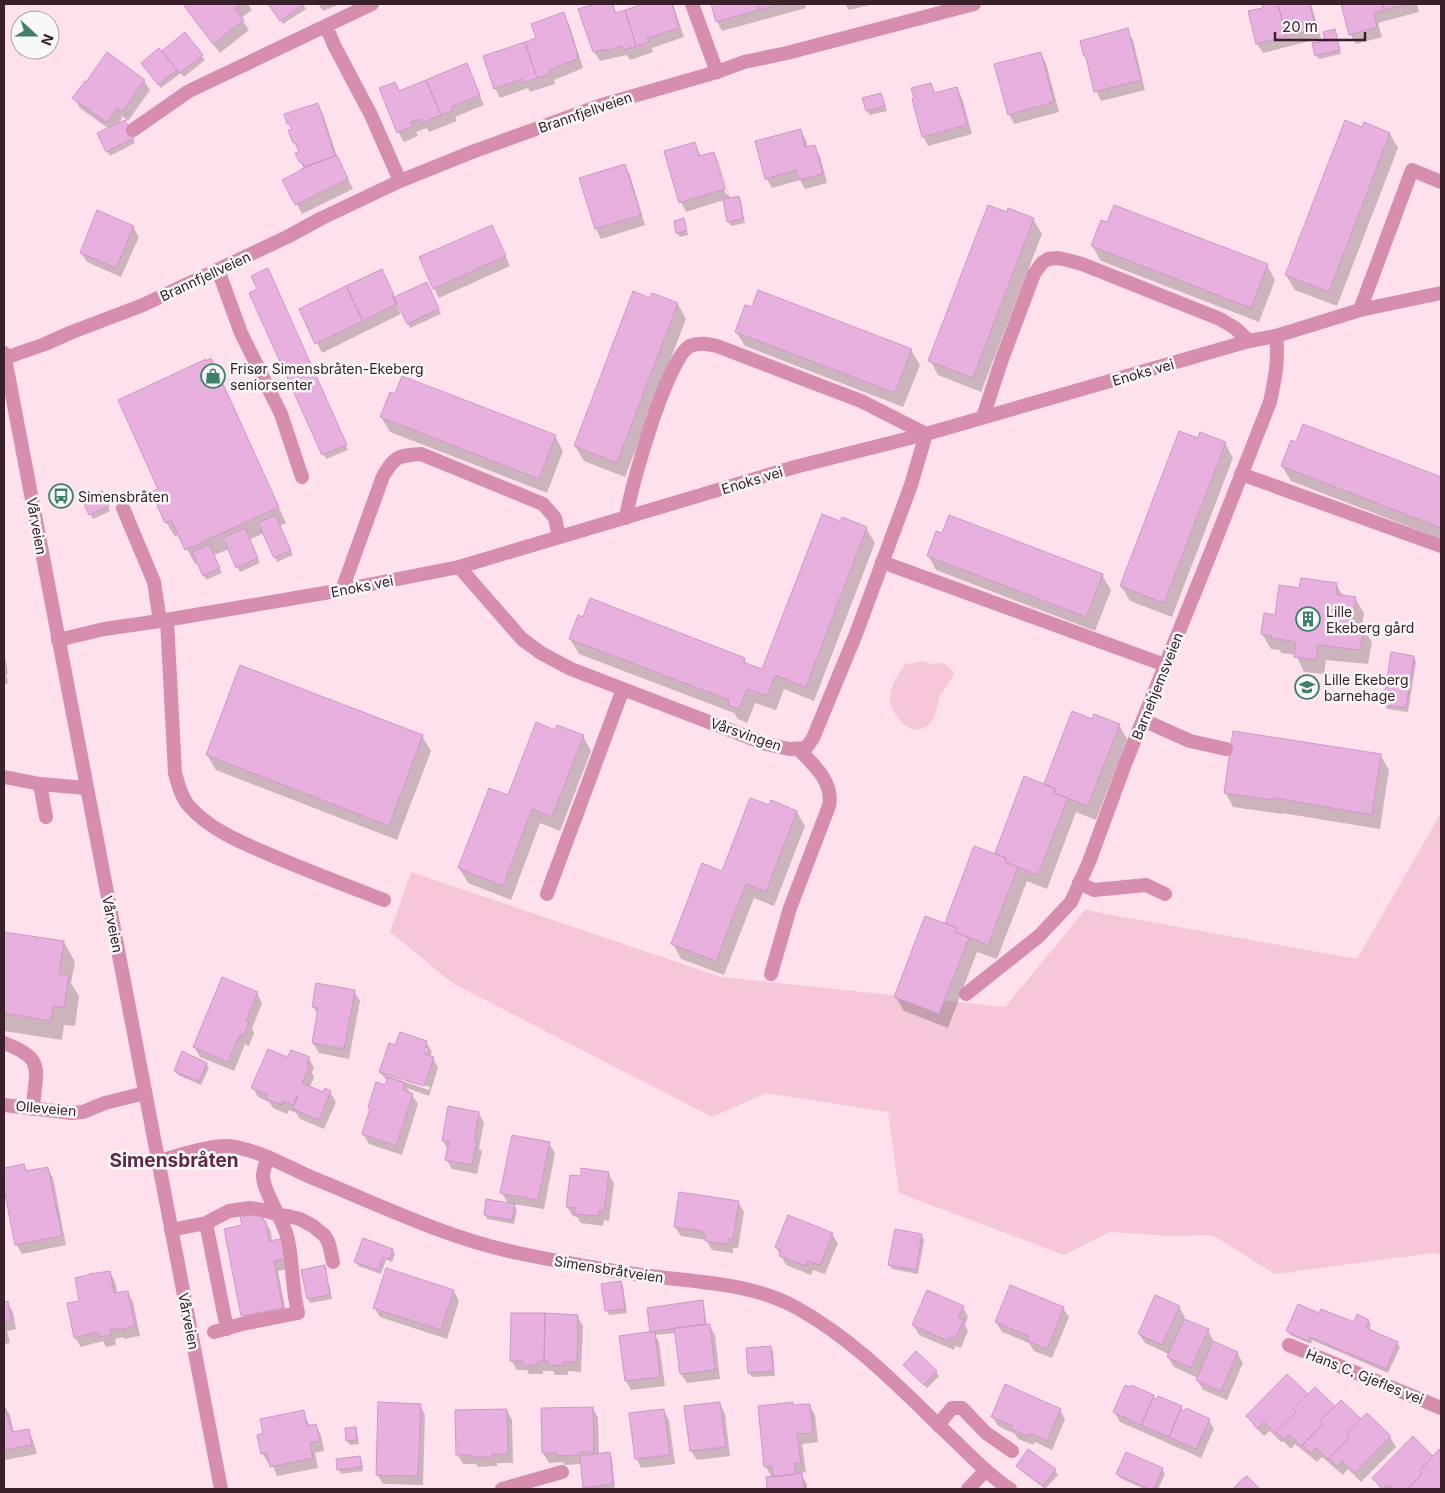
<svg xmlns="http://www.w3.org/2000/svg" width="1445" height="1493" viewBox="0 0 1445 1493" font-family="Inter,sans-serif">
<rect width="100%" height="100%" fill="#ffe1ed"/>
<path fill="#f6c7da" d="M922,661L932,664L944,663L954,672C952,681 945,688 940,696C937,704 937,715 931,722C928,726 920,731 914,730C905,729 890,710 890,701C889,688 897,677 904,665Z
M1441,810V1255L1434,1253L1275,1274L1212,1235L1170,1236L1110,1232L1064,1255L899,1193L888,1112L766,1093L712,1117L454,984L390,932L411,872L721,977L1005,1007L1085,910L1357,959L1438,818Z"/>
<path fill="#0003" fill-rule="evenodd" d="M189,4H248L252,10L241,18L249,30L220,53L191,16L186,6Z
M269,4H303L306,9L283,24Z
M318,4H340L323,11Z
M600,4H612L617,14L639,7L638,4H673L684,37L652,48L653,52L630,60L627,55L600,61L594,52L580,10Z
M712,4H805L806,8L722,31L717,21Z
M845,4H874L849,10Z
M1263,4H1311L1321,38L1263,53L1257,44L1265,8Z
M1343,4H1417L1419,12L1378,23L1382,37L1356,44L1350,34Z
M563,14L569,24L583,68L554,80L555,84L530,92L528,88L500,98L495,88L538,39Z
M1127,30L1133,40L1145,90L1101,101L1096,91L1088,61L1085,55Z
M1334,31L1341,54L1319,59L1316,55Z
M185,34L205,60L184,77L181,73L161,88L142,64H170Z
M1040,53L1046,63L1059,112L1014,124L1009,114Z
M466,65L484,105L455,117L457,121L429,132L427,128L416,132L418,136L404,142L398,132L395,83L400,92Z
M144,81L150,90L128,121L121,115L122,118L118,124L127,125L135,143L110,156L107,151L109,129L80,108L74,98Z
M930,84L936,94L957,88L962,98L972,134L928,146L923,136Z
M881,94L887,111L870,115L867,111Z
M318,105L323,114L338,159L353,189L302,214L284,180L304,169L297,154L300,153L294,142L292,130L285,115Z
M1363,129L1390,134L1398,148L1337,306L1295,290L1286,275Z
M800,130L806,140L808,148L814,146L820,156L827,183L805,189L800,180L772,188L766,178Z
M695,143L701,157L713,153L719,163L730,199L738,197L741,201L745,223L731,226L728,221L724,200L686,212L681,202ZM716,162H718L728,194L726,195Z
M624,166L630,175L645,225L601,239L596,229L580,179Z
M1008,214L1033,219L1042,234L981,392L938,375L930,360Z
M684,220L688,235L680,237L677,233Z
M133,227L139,237L121,277L87,262L81,253Z
M497,236L510,266L439,298L434,288Z
M1092,246L1267,265L1275,280L1259,322L1101,261Z
M382,270L395,298L429,288L441,314L410,328L399,305L397,306L401,314L322,353L300,309Z
M270,274L348,450L326,459L250,293L258,289Z
M651,300L678,304L686,319L625,477L584,461L575,446Z
M736,332L911,350L920,365L903,407L745,346Z
M211,360L219,374L286,523L280,526L293,555L277,562L264,533L249,540L260,563L240,572L229,549L214,555L222,573L206,580L198,562L195,564L179,534L175,537L166,522L160,490L206,362Z
M396,395L555,436L563,451L547,493L390,432L381,417Z
M1304,426L1441,479V539L1291,481L1282,466L1297,444Z
M1225,443L1233,458L1172,617L1130,601L1121,586Z
M104,497L110,511L93,519L90,514Z
M841,523L866,528L875,543L814,701L784,689L776,710L755,703L747,723L738,719L734,713L579,654L570,639L584,619L744,659L748,665L763,671Z
M942,535L1102,575L1111,590L1095,631L936,570L928,555Z
M1336,584L1343,596L1355,598L1364,613L1362,627L1372,642L1368,664L1326,660L1324,674L1304,672L1296,655L1281,653L1280,650L1271,649L1262,634L1276,616Z
M4,650L8,674H6L8,683L4,684Z
M1414,657L1416,662L1408,712L1387,709L1384,704Z
M1073,713L1093,720L1119,725L1127,739L1096,820L1076,812L1047,889L1027,881L997,959L977,952L948,1028L904,1011L895,996L945,925L975,847L995,855L1025,778L1045,786Z
M556,731L583,736L591,751L560,831L540,823L511,900L468,883L459,868Z
M422,736L431,751L397,840L216,770L207,755Z
M1381,756L1389,770L1380,829L1282,813V814L1233,807L1225,792Z
M770,807L797,812L805,826L774,906L754,898L724,975L681,959L673,944Z
M4,933L64,942L75,962L71,983L79,996L75,1026L64,1025L62,1040L4,1031Z
M354,991L360,1001L349,1059L319,1053L313,1043L318,1015L313,1007Z
M257,993L262,1003L252,1029L254,1033L249,1046L245,1044L234,1071L200,1057L194,1047Z
M426,1042L432,1052L430,1057L433,1058L438,1068L429,1096L407,1088L418,1104L402,1155L369,1144L363,1134L371,1110L369,1107L386,1086L388,1082L380,1072L396,1047ZM424,1048H427L423,1060ZM386,1073L430,1087L429,1090L386,1075Z
M309,1058L314,1068L312,1073L314,1077L310,1087L323,1094L330,1092L336,1102L324,1129L300,1119L296,1113L289,1110L287,1114L273,1108L269,1102L258,1097L253,1088L288,1059Z
M206,1064L209,1068L201,1085L178,1075L175,1071Z
M479,1113L484,1123L479,1148L482,1152L477,1174L452,1169L446,1159L448,1150L443,1141Z
M549,1143L555,1153L544,1209L513,1204L517,1210L514,1224L487,1219L485,1215L508,1204L502,1193Z
M4,1166L5,1169L24,1166L27,1172L47,1168L53,1178L66,1245L22,1254L16,1244L5,1190L4,1191Z
M608,1173L614,1183L609,1221L604,1220L603,1226L581,1223L577,1217L573,1216L567,1207L582,1177Z
M738,1202L744,1212L738,1248H733V1253L712,1250L706,1240L681,1236L675,1227Z
M261,1214L271,1232L272,1242L280,1241L289,1269L278,1271L287,1317L248,1325L243,1315L244,1226Z
M832,1234L838,1243L825,1274L813,1270L811,1275L786,1265L776,1247Z
M922,1236L924,1240L918,1274L892,1269L889,1265Z
M392,1250L395,1254L392,1262L386,1260L381,1274L358,1266L356,1262Z
M324,1267L326,1271L332,1299L310,1303L308,1299L302,1271Z
M387,1269L454,1291L459,1301L447,1339L380,1317L374,1307Z
M110,1272L115,1282L118,1294L127,1292L133,1302L140,1336L124,1339L123,1337L115,1339L116,1345L106,1347L103,1341L81,1347L75,1338L81,1302Z
M621,1282L623,1286L627,1313L609,1315L607,1311Z
M702,1301L704,1306L707,1326L709,1325L715,1335L720,1379L687,1383L681,1374L676,1333L655,1335L659,1342L665,1386L631,1390L626,1381L652,1333Z
M4,1303H7L13,1312L16,1329L7,1331L10,1343L4,1344Z
M963,1307L968,1317L965,1325L968,1331L961,1348L955,1346L954,1350L919,1335L913,1325Z
M1179,1307L1185,1317L1183,1320L1208,1330L1213,1340L1212,1342L1237,1353L1243,1363L1227,1400L1203,1390L1197,1380L1198,1378L1174,1367L1168,1357L1170,1355L1145,1343L1139,1334Z
M1063,1308L1069,1317L1052,1358L1034,1351L1029,1343L1002,1332L996,1322Z
M1320,1315L1354,1324L1369,1321L1371,1325L1369,1330L1397,1343L1400,1347L1388,1373L1312,1340L1311,1344L1290,1335L1288,1331Z
M577,1316L583,1326L581,1372L568,1371V1375H555L553,1371H543V1374H529L527,1370H517L511,1360Z
M771,1347L773,1352L775,1376L752,1377L749,1373Z
M905,1365L936,1372L939,1376L927,1388Z
M1154,1396L1157,1402L1181,1407L1185,1413L1209,1420L1214,1429L1201,1458L1120,1422L1114,1412Z
M1308,1396L1361,1421L1367,1414L1390,1437L1396,1447L1361,1482L1348,1469L1343,1475L1322,1457L1317,1462L1295,1444L1291,1449L1283,1441L1281,1442L1270,1431L1264,1436L1254,1426L1248,1416Z
M719,1403L725,1413L730,1456L697,1460L691,1451Z
M792,1403L794,1407L809,1405L815,1415L818,1442L802,1444L806,1472L800,1473L807,1484V1489H769L767,1478H772L766,1467Z
M420,1405L425,1415L423,1485L383,1484L377,1474Z
M4,1406L10,1415L14,1433L28,1430L33,1440L37,1454L4,1460Z
M593,1408L598,1418L599,1455L610,1454L612,1458L615,1489H586L582,1464L564,1465L563,1462L549,1463L543,1453Z
M507,1410L512,1420L513,1463H497V1466L478,1467L476,1464H463L457,1454Z
M1060,1410L1065,1419L1052,1450L1035,1442L1033,1445L1018,1439L1015,1434L998,1426L993,1417Z
M664,1411L669,1420L675,1464L641,1468L636,1458Z
M303,1412L310,1426L315,1425L321,1435L324,1451L315,1453L318,1468L277,1476L271,1462L268,1463L262,1453Z
M355,1428L357,1432L359,1444L350,1445L347,1441Z
M1439,1451L1441,1453V1489H1381L1374,1479L1433,1457Z
M360,1458L362,1462L363,1471L341,1474L339,1469Z
M1017,1466L1055,1470L1058,1475L1045,1489L1020,1470Z
M1162,1469L1165,1474L1158,1489H1144L1120,1478L1117,1474Z"/>
<path fill="#e8b0df" stroke="#ce98c6" d="M187,4H242L235,9L244,20L213,44L184,6Z
M268,4H304L280,21Z
M595,4H613L615,13L625,10L636,46L623,50L621,46L606,51L605,49L593,52L578,9Z
M637,4H672L679,28L647,38L649,42L636,46L625,10L637,6Z
M711,4H757L759,10L716,22Z
M757,4H782L759,10Z
M1262,4H1278L1286,36L1256,44L1248,11L1263,8Z
M1278,4H1310L1316,29L1286,36Z
M1341,4H1382L1384,10L1374,13L1377,27L1349,35Z
M1382,4H1409L1384,10Z
M564,12L578,56L577,59L549,70L550,74L537,78L525,42L536,38L531,24Z
M1128,28L1141,80L1094,92L1086,57L1084,56L1080,41Z
M1335,29L1340,50L1315,56L1312,43L1325,41L1323,32Z
M185,32L203,55L180,73L162,51Z
M525,42L537,78L523,83L522,79L494,89L483,56Z
M159,48L177,70L158,85L141,63Z
M107,52L145,80L122,112L117,108L107,123L72,98L85,81L86,82Z
M1041,52L1054,102L1008,115L994,64Z
M467,63L480,95L451,107L452,111L441,115L426,80Z
M426,80L441,115L422,123L420,119L411,122L413,126L397,133L379,88L395,82L399,91Z
M931,83L934,93L957,87L967,125L922,137L912,99L914,98L911,88Z
M881,93L885,106L866,111L862,98Z
M318,103L335,156L304,167L302,162L300,163L295,153L299,152L295,142L293,143L288,130L292,129L289,123L287,124L284,114Z
M125,120L134,138L106,152L97,133Z
M1345,120L1362,127L1364,122L1390,133L1329,292L1285,275Z
M801,129L805,147L815,145L823,174L799,180L796,170L765,179L755,141Z
M695,142L699,156L714,152L725,189L679,203L664,151Z
M337,155L348,179L295,205L282,180L301,170V169Z
M625,164L641,215L595,229L579,178Z
M739,196L743,219L727,222L723,199Z
M988,205L1007,212L1008,208L1034,218L973,378L928,361Z
M1114,205L1268,264L1251,308L1091,246L1101,220L1107,222Z
M97,210L134,226L116,268L80,253Z
M684,218L687,231L676,233L674,221Z
M492,225L506,256L433,289L419,257Z
M268,268L347,445L322,455L249,293L257,289L251,276Z
M382,269L394,295L392,296L396,304L363,321L346,286Z
M427,282L439,309L407,324L394,297Z
M346,286L363,321L315,344L299,309Z
M758,290L912,349L895,393L735,332L745,305L752,307Z
M633,291L650,298L652,293L678,303L617,463L574,446Z
M211,358L279,507L185,550L171,520L165,523L151,492L158,489L118,400L206,359V361Z
M402,376L556,435L539,479L380,417L390,392L395,394Z
M1303,424L1441,477V528L1281,466L1291,440L1296,442Z
M1179,431L1198,438L1200,432L1226,442L1164,603L1120,586Z
M102,491L109,506L89,515L82,500Z
M822,514L840,521L842,517L867,527L806,687L775,675L767,696L747,689L739,709L728,705L729,700L569,639L578,615L583,617L590,598L745,658L743,662L762,669Z
M275,515L291,550L274,558L258,523Z
M949,515L1103,574L1086,617L927,556L936,531L942,533Z
M245,528L258,558L236,568L223,538Z
M209,544L220,568L203,576L192,552Z
M1301,578L1337,583L1336,594L1356,597L1352,624L1364,626L1360,650L1318,645L1316,660L1294,657L1296,642L1271,638L1272,636L1261,634L1264,613L1275,615L1279,585L1299,588Z
M1391,652L1414,656L1406,708L1383,705Z
M240,665L423,735L389,826L206,755Z
M1072,711L1092,719L1094,714L1120,724L1088,806L1054,793L1056,789L1044,784Z
M536,722L555,730L557,725L584,735L552,817L532,809L503,886L458,868L489,788L508,795Z
M1233,731L1381,754L1372,815L1274,798V800L1224,793Z
M1024,776L1056,789L1054,793L1068,798L1038,875L1005,862L1006,858L995,853Z
M750,798L769,805L771,800L797,811L766,892L746,884L716,961L671,944L702,863L722,871Z
M974,846L1006,858L1005,862L1018,867L988,945L955,932L957,928L945,923Z
M925,916L957,928L955,932L969,938L939,1014L894,997Z
M4,932L64,941L59,974L69,976L64,1007L53,1006L51,1021L4,1013Z
M222,977L258,992L246,1021L249,1022L243,1037L240,1035L228,1062L193,1047Z
M316,983L355,990L344,1049L312,1043L318,1008L312,1007Z
M400,1032L427,1041L424,1054L434,1057L424,1086L379,1072L389,1043L395,1045Z
M268,1049L287,1057L291,1050L310,1057L306,1065L310,1067L302,1083L323,1092L325,1088L331,1091L319,1120L293,1109L298,1097L297,1096L293,1105L283,1101L282,1105L266,1099L268,1095L251,1088Z
M182,1051L207,1063L199,1082L174,1071Z
M388,1077L405,1083L403,1090L413,1094L396,1146L362,1134L370,1108L368,1107L376,1082L385,1085Z
M448,1106L479,1112L474,1141H477L472,1165L445,1160L449,1142L442,1141Z
M512,1135L550,1142L538,1200L500,1193Z
M24,1164L26,1171L48,1167L62,1236L15,1245L4,1189V1168Z
M581,1168L609,1172L604,1211H599L598,1216L574,1214L575,1208L566,1207L570,1175L581,1176Z
M679,1192L739,1201L733,1239H728V1244L705,1241L706,1235L702,1234V1231L674,1227Z
M486,1199L515,1204L512,1220L484,1215Z
M262,1213L263,1221H266L269,1241L281,1239L285,1259L274,1261L283,1308L241,1316L224,1229L242,1225L240,1217Z
M788,1215L833,1233L820,1265L808,1261L806,1266L779,1256L781,1250L775,1247Z
M895,1229L922,1234L916,1270L888,1265Z
M363,1238L393,1249L390,1259L383,1257L378,1270L354,1262Z
M325,1265L330,1295L307,1299L301,1270Z
M386,1268L454,1290L441,1330L373,1308Z
M110,1271L114,1293L128,1291L135,1326L117,1330V1328L110,1329L111,1335L99,1337L98,1332L74,1338L67,1303L79,1301L75,1278L88,1275L89,1274Z
M621,1281L625,1309L605,1311L601,1284Z
M1010,1285L1064,1307L1047,1349L1027,1341L1029,1336L995,1322Z
M927,1290L964,1306L958,1318L964,1320L955,1339L950,1337L948,1341L912,1325Z
M1155,1295L1180,1306L1162,1345L1138,1334Z
M703,1300L705,1324L650,1332L647,1308Z
M8,1301L11,1320L4,1321V1302Z
M1298,1304L1319,1313L1321,1309L1354,1322L1357,1314L1369,1320L1366,1328L1398,1342L1386,1369L1310,1337L1308,1341L1286,1331Z
M511,1313H545L544,1361H538V1365H523L522,1361H510Z
M545,1313L578,1315L577,1362H563V1366L548,1365V1361H544Z
M1184,1319L1209,1329L1191,1368L1167,1357Z
M710,1324L715,1370L680,1374L674,1328Z
M655,1331L660,1377L625,1381L619,1336Z
M1213,1341L1238,1352L1221,1391L1196,1380Z
M771,1346L773,1371L748,1373L746,1348Z
M916,1351L937,1371L924,1385L903,1365Z
M1287,1374L1308,1394L1293,1409L1296,1412L1275,1433L1264,1422L1258,1428L1246,1416Z
M1005,1384L1061,1409L1047,1441L1030,1433L1028,1436L1011,1429L1013,1426L991,1417Z
M1125,1385L1130,1387L1131,1385L1154,1395L1141,1425L1113,1412Z
M1315,1387L1335,1406L1320,1421L1323,1424L1301,1446L1289,1435L1285,1440L1276,1432L1296,1412L1293,1409Z
M1158,1396L1182,1406L1169,1437L1141,1425L1153,1398L1157,1399Z
M1341,1400L1361,1419L1346,1434L1349,1438L1328,1459L1316,1448L1311,1453L1303,1445L1323,1424L1320,1421Z
M378,1402L421,1404L418,1476L376,1475Z
M720,1402L726,1447L690,1451L684,1406Z
M793,1402V1405L810,1404L813,1433L797,1434L801,1463H794L796,1474L773,1477L772,1466L764,1467L758,1406Z
M4,1404L12,1432L29,1429L32,1445L4,1450Z
M593,1407L594,1452H579V1455L557,1456V1453H542L541,1408Z
M1186,1408L1210,1419L1196,1449L1169,1437L1180,1410L1184,1412Z
M507,1409L508,1454H492V1457H471V1455H456L455,1410Z
M664,1409L670,1455L635,1459L629,1413Z
M304,1410L307,1426L316,1424L320,1441L310,1443L313,1458L270,1467L267,1452L261,1454L257,1435L263,1433L260,1419Z
M1367,1413L1391,1436L1355,1473L1342,1461L1337,1466L1329,1458L1349,1438L1346,1434Z
M356,1427L357,1440L346,1441L345,1428Z
M1413,1436L1433,1456L1419,1471L1422,1474L1408,1489H1394L1389,1485L1383,1489L1372,1478Z
M1028,1449L1056,1469L1043,1486L1016,1466Z
M1439,1449L1441,1451V1489H1408L1422,1474L1419,1471Z
M610,1452L613,1484L583,1488L580,1456Z
M1126,1452L1163,1468L1154,1489H1149L1116,1474Z
M360,1456L362,1467L337,1470L336,1459Z
M802,1473L804,1489H767L766,1477Z
M1247,1476L1260,1489H1233L1242,1479Z"/>
<g fill="none" stroke-linecap="round" stroke-linejoin="round">
<path stroke="#d78dad" stroke-width="14" d="M692,4L717,72
M326,26L334,45L371,115L400,181
M133,130L189,91L372,4
M218,270L241,333L281,414L302,477
M1360,310L1412,170L1441,182
M983,417L1002,359L1034,274L1042,263L1048,259L1058,258L1067,260L1082,264L1220,319L1235,328L1249,341
M1241,474L1441,546
M123,508L154,582L160,621
M626,518C630,489 667,358 690,346C699,342 708,344 717,346L861,401L926,434
M882,562L1165,665
M342,590L383,476C396,456 396,456 421,454L543,504L555,518L559,537
M167,620L175,773C178,784 181,796 188,805C209,829 238,841 266,853C305,870 345,885 384,900
M1143,720L1190,741L1226,749
M4,777L40,784L86,788
M40,784L46,817
M1079,883L1094,890L1146,885L1165,894
M547,894L623,689
M771,974L790,908L829,806C834,782 813,764 798,749
M966,994L1039,936L1071,902
M4,1043C47,1059 35,1070 33,1109
M206,1223L227,1329
M171,1230L206,1223L229,1211L250,1208L263,1210L279,1215L288,1216L300,1219L313,1226L325,1236L329,1244L333,1262
M214,1332L242,1324L298,1313C292,1289 293,1264 288,1240C285,1221 263,1193 263,1176C263,1170 266,1163 268,1157
M1289,1345L1441,1408
M938,1425L952,1408H962L986,1433L1012,1451
M502,1489L562,1472"/>
<path stroke="#d78dad" stroke-width="14" d="M5,358L45,344L72,332L143,305L287,237L322,218L400,181L472,152L602,105L717,72L744,62L787,53L974,4
M459,567L522,639L541,653L571,669L766,744L789,749L806,748L813,738L856,634L911,485L926,434
M58,640L104,629L160,621L342,590L459,567L795,467L926,434L1249,341L1276,336L1360,310L1441,293
M1071,902L1089,862L1125,764L1203,572L1270,402C1275,379 1279,359 1276,336
M4,1105L72,1113L83,1112L105,1103L145,1093
M159,1161C177,1156 210,1145 228,1146C258,1149 285,1166 313,1178C380,1205 446,1238 518,1253C561,1262 605,1270 649,1276C698,1282 752,1283 797,1308C855,1340 902,1390 950,1436C969,1454 988,1475 1010,1489
M968,1489L986,1470"/>
<path stroke="#d78dad" stroke-width="14" d="M4,353L221,1489"/>
</g>
<defs>
<g id="shop-ring" transform="scale(1.25)"><circle r="9.5" fill="#f8f8f8" stroke="#407f6c" stroke-width="1.5"/><path d="M-5-2.5h2.3a2.7 3.5 0 0 1 5.4 0H5L5.5 6h-11ZM-1.5-2.5h3a1.5 2.3 0 0 0-3 0Z" fill="#407f6c"/></g>
<g id="bus-ring" transform="scale(1.25)"><circle r="9.5" fill="#f8f8f8" stroke="#407f6c" stroke-width="1.5"/><path d="M-5-6H5V4H4V6H2V4H-2V6H-4V4H-5ZM-3.5-4V0h7V-4ZM-3.5 1.2v1.5H-2V1.2ZM2 1.2v1.5H3.5V1.2Z" fill="#407f6c"/></g>
<g id="building-ring" transform="scale(1.25)"><circle r="9.5" fill="#f8f8f8" stroke="#407f6c" stroke-width="1.5"/><path d="M-4-6H4V6H1V3H-1V6H-4ZM-2.5-4.3h1.7v1.8h-1.7ZM.8-4.3h1.7v1.8H.8ZM-2.5-1h1.7V.8h-1.7ZM.8-1h1.7V.8H.8Z" fill="#407f6c"/></g>
<g id="school-ring" transform="scale(1.25)"><circle r="9.5" fill="#f8f8f8" stroke="#407f6c" stroke-width="1.5"/><path d="M0-5L7-2L0 1L-7-2ZM-4 1L0 2.5L4 1V4Q0 6-4 4Z" fill="#407f6c"/></g>
</defs>
<g fill-rule="evenodd">
<use href="#shop-ring" x="213" y="376"/>
<use href="#bus-ring" x="61" y="496"/>
<use href="#building-ring" x="1308" y="619"/>
<use href="#school-ring" x="1307" y="687"/>
</g>
<g text-anchor="middle" dominant-baseline="central" stroke-width="5" stroke-linejoin="round" paint-order="stroke">
<g font-size="14" fill="#3a202b" stroke="#f8f8f8">
<text transform="translate(585 112) rotate(-19)">Brannfjellveien</text>
<text transform="translate(205 276) rotate(-25)">Brannfjellveien</text>
<text transform="translate(1143 372) rotate(-16)">Enoks vei</text>
<text transform="translate(752 480) rotate(-17)">Enoks vei</text>
<text transform="translate(37 526) rotate(80)">Vårveien</text>
<text transform="translate(362 586) rotate(-11)">Enoks vei</text>
<text transform="translate(1157 686) rotate(-68)">Barnehjemsveien</text>
<text transform="translate(746 734) rotate(19)">Vårsvingen</text>
<text transform="translate(113 924) rotate(79)">Vårveien</text>
<text transform="translate(46 1108) rotate(5)">Olleveien</text>
<text transform="translate(609 1269) rotate(9)">Simensbråtveien</text>
<text transform="translate(189 1321) rotate(79)">Vårveien</text>
<text transform="translate(1365 1376) rotate(22)">Hans C. Gjefles vei</text>
</g>
<g font-size="14" fill="#3a202b" stroke="#f8f8f8" text-anchor="start">
<text x="230" y="368">Frisør Simensbråten-Ekeberg<tspan x="230" dy="16">seniorsenter</tspan></text>
<text x="78" y="496">Simensbråten</text>
<text x="1326" y="611">Lille<tspan x="1326" dy="16">Ekeberg gård</tspan></text>
<text x="1324" y="679">Lille Ekeberg<tspan x="1324" dy="16">barnehage</tspan></text>
</g>
<g font-size="19" font-weight="bold" fill="#612944" stroke="#f8f8f8">
<text x="174" y="1160">Simensbråten</text>
</g>
</g>
<rect width="1445" height="1493" fill="none" stroke="#3a202b" stroke-width="10"/>
<g transform="translate(35 35) rotate(111)"><circle r="24" fill="#f8f8f8" stroke="#aca2a6"/>
<path d="M0-4L9 19L0 12L-9 19Z" fill="#407f6c"/>
<text y="-8" font-size="14" font-weight="bold" text-anchor="middle" fill="#3a202b">N</text>
</g>
<path d="M1275 32v8h90v-8" fill="none" stroke="#3a202b" stroke-width="2.5"/>
<text x="1282" y="32" font-size="15" fill="#3a202b" stroke="#f8f8f8" stroke-width="4" paint-order="stroke">20 m</text>
</svg>
